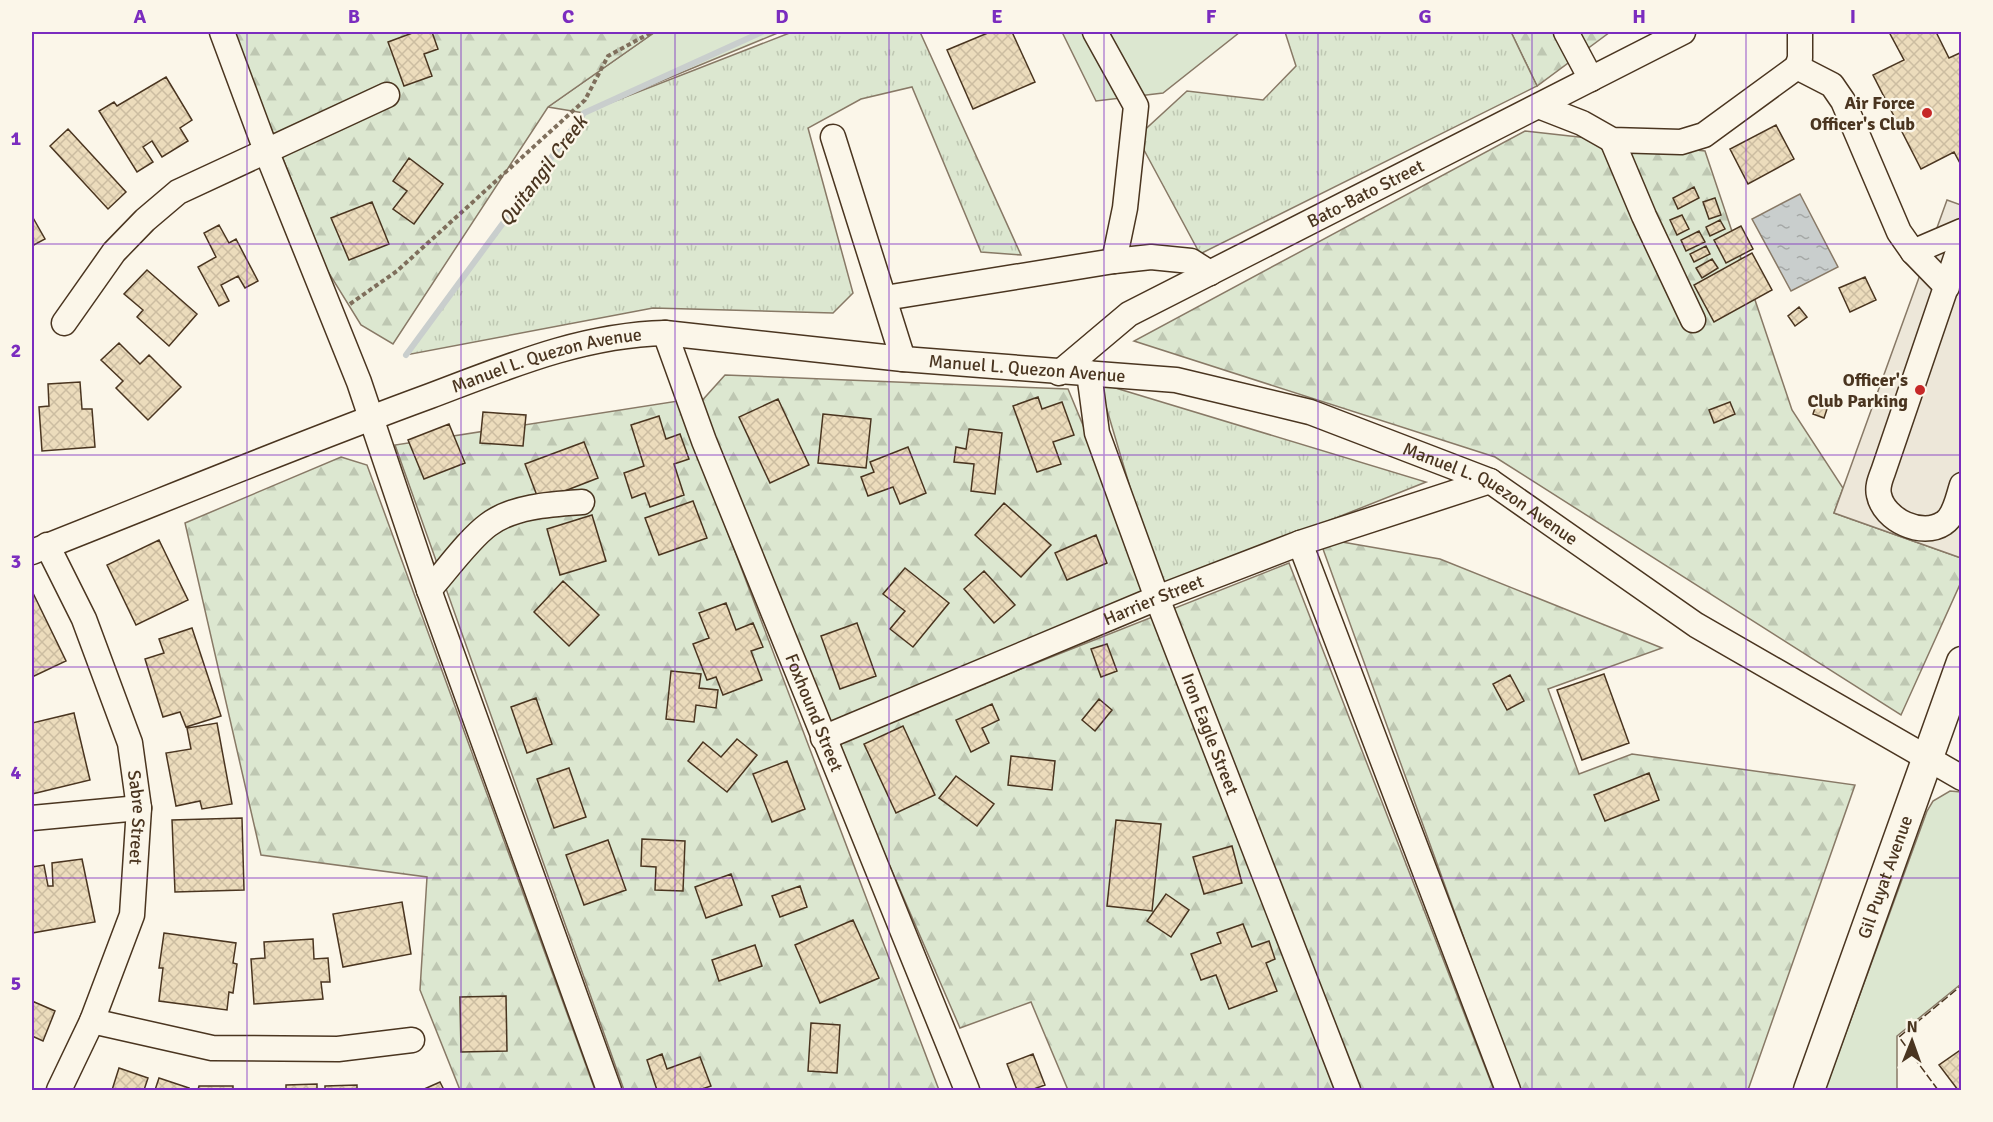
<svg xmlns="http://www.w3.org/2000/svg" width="1993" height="1122" viewBox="0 0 1993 1122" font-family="Signika,sans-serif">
<defs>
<pattern id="forest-firs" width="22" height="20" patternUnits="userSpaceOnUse" patternTransform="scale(1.5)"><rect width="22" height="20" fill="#dce7d0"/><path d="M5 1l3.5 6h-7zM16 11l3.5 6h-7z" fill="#bec7b2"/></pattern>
<pattern id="park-tufts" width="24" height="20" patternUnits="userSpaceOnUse" patternTransform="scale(1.5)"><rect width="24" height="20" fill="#dce7d0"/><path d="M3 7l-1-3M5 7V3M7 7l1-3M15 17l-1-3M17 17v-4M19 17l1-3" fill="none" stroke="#bec7b2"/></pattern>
<pattern id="water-ripples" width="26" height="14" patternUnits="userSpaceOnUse" patternTransform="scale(1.5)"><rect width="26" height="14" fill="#c9cecd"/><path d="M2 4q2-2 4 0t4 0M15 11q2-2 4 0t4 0" fill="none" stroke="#a5a8a6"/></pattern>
<pattern id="building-cross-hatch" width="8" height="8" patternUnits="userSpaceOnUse" patternTransform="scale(1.5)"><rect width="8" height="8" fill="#ecdcbc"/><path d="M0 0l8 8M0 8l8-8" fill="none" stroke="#ccbda1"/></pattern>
</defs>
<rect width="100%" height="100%" fill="#fbf6e9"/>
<path fill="#dce7d0" stroke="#887966" stroke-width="1.5" d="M655,32H780L584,113L548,107Z
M1062,32H1240L1163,93L1096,101Z
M1950,791L1961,792V984L1897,1036V1090H1825L1927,811L1933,801Z"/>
<path fill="url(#forest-firs)" stroke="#887966" stroke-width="1.5" d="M233,32H655L548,107L393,344L361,325L327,270Z
M1511,32H1610L1537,86Z
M1525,131L1705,151L1792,410L1843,488L1834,513L1961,558V582L1901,715L1495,457L1134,341Z
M725,375L1068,389L1155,599L815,738L699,404Z
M678,401L939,1090H624L395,445Z
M341,457L367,465L595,1090H460L420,990L427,877L261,855L185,523Z
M1319,538L1440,559L1662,648L1548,689L1579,774L1632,754L1855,785L1748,1090H1519Z
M1289,563L1494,1090H1068L1031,1002L960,1028L836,742Z"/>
<path fill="url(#park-tufts)" stroke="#887966" stroke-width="1.5" d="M792,32H920L1021,255L981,252L912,87L861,99L808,128L853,293L833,313L653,308L406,355L584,113Z
M1285,32H1511L1537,86L1200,254L1137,137L1187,91L1263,100L1296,66Z
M1099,383L1426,482L1160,588Z"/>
<path fill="#ede7d9" stroke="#887966" stroke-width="1.5" d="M1947,200L1961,205V558L1834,513Z"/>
<path fill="url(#water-ripples)" stroke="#887966" stroke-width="1.5" d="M1800,194L1838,267L1791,291L1752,219Z"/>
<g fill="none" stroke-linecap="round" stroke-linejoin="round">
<path stroke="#c9cecd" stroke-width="6" d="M406,355L584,113L762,32"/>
</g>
<path fill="url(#building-cross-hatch)" stroke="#4a3520" stroke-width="1.5" d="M415,32H432L438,49L424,54L432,76L404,86L388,42Z
M990,32H1012L1035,82L973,109L947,50Z
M1889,32H1936L1949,58L1962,52V167L1954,152L1921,169L1873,75L1904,60Z
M166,77L192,120L180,128L188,141L162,157L152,141L143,147L153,162L137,172L99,111L114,102L117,106Z
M1776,125L1794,159L1748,184L1730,149Z
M68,129L126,192L108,209L50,146Z
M409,158L443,184L414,224L393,209L407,191L393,181Z
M1694,187L1699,198L1678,209L1673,198Z
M1715,198L1721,215L1709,219L1703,202Z
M372,202L389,244L349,260L331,218Z
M1682,215L1689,229L1677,235L1670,220Z
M32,216L45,239L32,246Z
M1720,220L1725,229L1710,236L1706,227Z
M219,225L229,243L236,239L258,281L245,288L238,276L221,285L229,301L219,306L198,267L216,257L204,233Z
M1741,226L1753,249L1726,263L1714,240Z
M1699,231L1705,242L1686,251L1681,240Z
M1706,246L1710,254L1694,262L1690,254Z
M1752,253L1772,290L1714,322L1694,285Z
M1712,259L1718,268L1702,278L1696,268Z
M147,270L197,314L169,346L137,317L143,310L124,294Z
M1865,277L1876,300L1850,312L1839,288Z
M1799,307L1807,317L1795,326L1788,316Z
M119,343L140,364L149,355L181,387L148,420L116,388L123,381L101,360Z
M80,382L82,409H92L95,447L42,451L39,407L49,406L48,384Z
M1038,397L1042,409L1062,402L1074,435L1053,442L1061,464L1037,472L1013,406Z
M778,399L809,465L770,483L739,417Z
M1730,402L1735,414L1714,423L1709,410Z
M1817,402L1828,406L1824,418L1813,414Z
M483,412L526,415L523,446L480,443Z
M823,414L871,419L866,468L818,463Z
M659,416L666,439L680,434L689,459L674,464L684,495L650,507L645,493L632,498L624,473L644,466L631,425Z
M449,424L465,463L424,479L408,440Z
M969,429L1002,433L995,494L971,491L974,464L954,462L956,447L966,449Z
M584,442L598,478L539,501L525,464Z
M908,447L926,493L900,504L893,487L868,496L861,477L874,472L870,462Z
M693,501L707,538L659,555L645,518Z
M1004,503L1051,545L1021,577L975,535Z
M592,515L606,561L560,575L547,529Z
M1096,535L1107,563L1067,580L1055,553Z
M159,540L188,600L136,625L107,565Z
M905,568L949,603L913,647L890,629L905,611L883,594Z
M984,571L1015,605L994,623L964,589Z
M563,581L599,615L569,646L534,612Z
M32,591L66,661L32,677Z
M726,603L736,630L753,623L763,647L751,651L762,680L723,695L716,677L707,680L693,644L709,638L699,613Z
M857,623L876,676L840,689L821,636Z
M192,628L221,716L186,727L180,712L163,717L145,659L164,653L159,639Z
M1107,644L1117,671L1101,677L1091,649Z
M671,671L701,674L699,688L718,690L716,708L696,705L694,722L666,719Z
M1604,674L1629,743L1582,760L1557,690Z
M1510,675L1524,701L1507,710L1493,684Z
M536,698L552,744L527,753L511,707Z
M1099,699L1112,710L1095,731L1082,720Z
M992,704L999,720L982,728L989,743L971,752L956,720Z
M74,713L90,780L32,794V723Z
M217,723L232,804L202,809L200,801L176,806L166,753L191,749L187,728Z
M903,726L935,795L896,813L864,744Z
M737,739L757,755L727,792L688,761L703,742L721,757Z
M1011,756L1055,761L1052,790L1008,785Z
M787,761L805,809L772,822L753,774Z
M569,768L586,817L554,828L537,779Z
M1649,773L1659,800L1605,821L1594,795Z
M956,776L994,804L977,826L939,798Z
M242,818L244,890L175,892L172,820Z
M1116,820L1161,824L1152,911L1107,906Z
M642,839L685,841L683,891L655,890L656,867L641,866Z
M608,840L626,890L584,905L566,855Z
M1232,846L1242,883L1204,894L1193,857Z
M82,859L95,922L32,933V867L44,865L48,886H53L52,863Z
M731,874L742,905L706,918L695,887Z
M800,886L807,907L780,917L772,896Z
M1166,894L1189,910L1171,937L1147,921Z
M402,902L411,954L343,967L333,914Z
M853,920L879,978L820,1003L795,945Z
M1243,924L1252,947L1269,941L1275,959L1266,963L1277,991L1229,1009L1216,975L1201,980L1191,954L1221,943L1217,933Z
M164,933L236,943L233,963L237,964L233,993L229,992L227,1010L159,1001L163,968H159Z
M313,939L314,959L328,958L330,982H321L323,999L254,1004L251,959L265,958L264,942Z
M755,945L762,966L719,981L712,960Z
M506,996L507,1051L461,1052L460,997Z
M32,1001L55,1011L43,1041L32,1036Z
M811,1023L840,1025L837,1073L808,1071Z
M1962,1049V1090H1958L1939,1065Z
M662,1054L667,1069L700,1057L711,1086L699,1090H657L647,1060Z
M1033,1054L1045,1085L1031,1090H1017L1007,1064Z
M119,1068L148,1078L144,1090H112Z
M159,1078L189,1088L188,1090H155Z
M440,1082L444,1090H422Z
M317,1084V1090H286V1085Z
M357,1085V1090H325V1086Z
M199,1086H233V1090H198Z"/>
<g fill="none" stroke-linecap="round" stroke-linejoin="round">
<g stroke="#4a3520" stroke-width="27">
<g id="minor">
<path d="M222,32L267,153L359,382L429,590L609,1090"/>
<path d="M1566,32L1591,79"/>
<path d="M1797,67L1800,58V32"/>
<path d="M1541,107L1582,123L1612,140L1681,142L1704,135L1797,67L1832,85L1843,101L1899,232L1913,252L1947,287"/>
<path d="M833,137L903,359"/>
<path d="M1612,140L1644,216L1693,320"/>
<path d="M1962,240L1883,472C1880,480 1877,487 1879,495C1884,520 1922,538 1944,523C1955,516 1958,497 1962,485"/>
<path d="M1913,252L1962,231"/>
<path d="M1114,261L1151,257L1191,261L1210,273"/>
<path d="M885,298L1114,261L1125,208L1136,106L1095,32"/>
<path d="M64,323L114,252L145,220L178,192L387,95"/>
<path id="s1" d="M665,333L704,441L967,1090"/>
<path id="s2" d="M1059,373L1129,314L1683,32"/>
<path id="s3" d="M1089,373L1097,433L1157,598L1348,1090"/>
<path d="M1300,543L1508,1090"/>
<path id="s4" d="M47,545L84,619L130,743L139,808L132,915L92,1021L59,1090"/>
<path id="s5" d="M32,552C164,500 296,445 430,396C507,367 581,335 665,333L903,359L1176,380L1310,412L1490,481L1696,625L1962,778"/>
<path d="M429,590C446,571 469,539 488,525C513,506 552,504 582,502"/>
<path id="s6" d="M823,738L1157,598L1300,543L1490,481"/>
<path d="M32,818L139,808"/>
<path d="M92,1021L212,1048L338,1049L412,1040"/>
</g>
</g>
<g stroke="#4a3520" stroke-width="33">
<g id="major">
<path id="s7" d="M1809,1090L1962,662"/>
</g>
</g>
<path stroke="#7f6f5c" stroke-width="4" stroke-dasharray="4.5 3" stroke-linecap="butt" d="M350,304L397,271L585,100L608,56L652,32"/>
<use href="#minor" stroke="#fbf6e9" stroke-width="24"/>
<use href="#major" stroke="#fbf6e9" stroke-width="30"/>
<path stroke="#4a3520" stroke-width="1.5" stroke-dasharray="8 3" stroke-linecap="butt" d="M1938,1090L1899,1037L1962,985"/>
</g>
<path fill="none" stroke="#7b2cbf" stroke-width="1.5" stroke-opacity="0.55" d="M247,32V1090M461,32V1090M675,32V1090M889,32V1090M1104,32V1090M1318,32V1090M1532,32V1090M1746,32V1090M32,244H1962M32,455H1962M32,667H1962M32,878H1962"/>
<g fill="#c62828" stroke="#fbf6e9" stroke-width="2">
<circle cx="1927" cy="113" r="6"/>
<circle cx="1920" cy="390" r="6"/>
</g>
<g text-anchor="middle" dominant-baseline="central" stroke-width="4.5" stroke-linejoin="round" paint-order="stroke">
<g font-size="18" font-weight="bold" fill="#4a3520" stroke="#fbf6e9" text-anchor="end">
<text x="1915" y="103">Air Force<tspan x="1915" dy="21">Officer's Club</tspan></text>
<text x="1908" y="380">Officer's<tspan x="1908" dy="21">Club Parking</tspan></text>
</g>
<g font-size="18" fill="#4a3520" stroke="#fbf6e9">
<text stroke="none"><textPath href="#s2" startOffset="357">Bato-Bato Street</textPath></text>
<text stroke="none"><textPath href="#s5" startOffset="550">Manuel L. Quezon Avenue</textPath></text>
<text stroke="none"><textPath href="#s5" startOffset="1036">Manuel L. Quezon Avenue</textPath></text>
<text stroke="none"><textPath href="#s5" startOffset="1522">Manuel L. Quezon Avenue</textPath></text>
<text stroke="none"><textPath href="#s6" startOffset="358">Harrier Street</textPath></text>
<text stroke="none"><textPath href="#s1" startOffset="408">Foxhound Street</textPath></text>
<text stroke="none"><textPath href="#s3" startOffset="382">Iron Eagle Street</textPath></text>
<text stroke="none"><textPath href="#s4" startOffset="290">Sabre Street</textPath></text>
<text stroke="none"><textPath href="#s7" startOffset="226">Gil Puyat Avenue</textPath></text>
</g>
<g font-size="20" font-style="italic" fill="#4a3520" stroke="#fbf6e9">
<text transform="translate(543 171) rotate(-53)">Quitangil Creek</text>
</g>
</g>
<rect width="1993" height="1122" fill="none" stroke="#fbf6e9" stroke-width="66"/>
<g transform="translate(1912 1041) rotate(1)" stroke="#fbf6e9" stroke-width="4.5" paint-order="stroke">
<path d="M0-4.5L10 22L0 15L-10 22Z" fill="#4a3520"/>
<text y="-9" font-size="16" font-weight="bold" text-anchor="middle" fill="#4a3520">N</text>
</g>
<rect x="33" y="33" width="1927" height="1056" fill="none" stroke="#7b2cbf" stroke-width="2"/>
<g font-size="20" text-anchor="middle" font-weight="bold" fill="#7b2cbf">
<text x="140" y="23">A</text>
<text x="354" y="23">B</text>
<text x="568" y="23">C</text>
<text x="782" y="23">D</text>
<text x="997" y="23">E</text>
<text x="1211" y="23">F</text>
<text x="1425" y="23">G</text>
<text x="1639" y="23">H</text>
<text x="1853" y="23">I</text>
<text x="16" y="145">1</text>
<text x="16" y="357">2</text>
<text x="16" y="568">3</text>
<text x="16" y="779">4</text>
<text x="16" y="990">5</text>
</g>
</svg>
